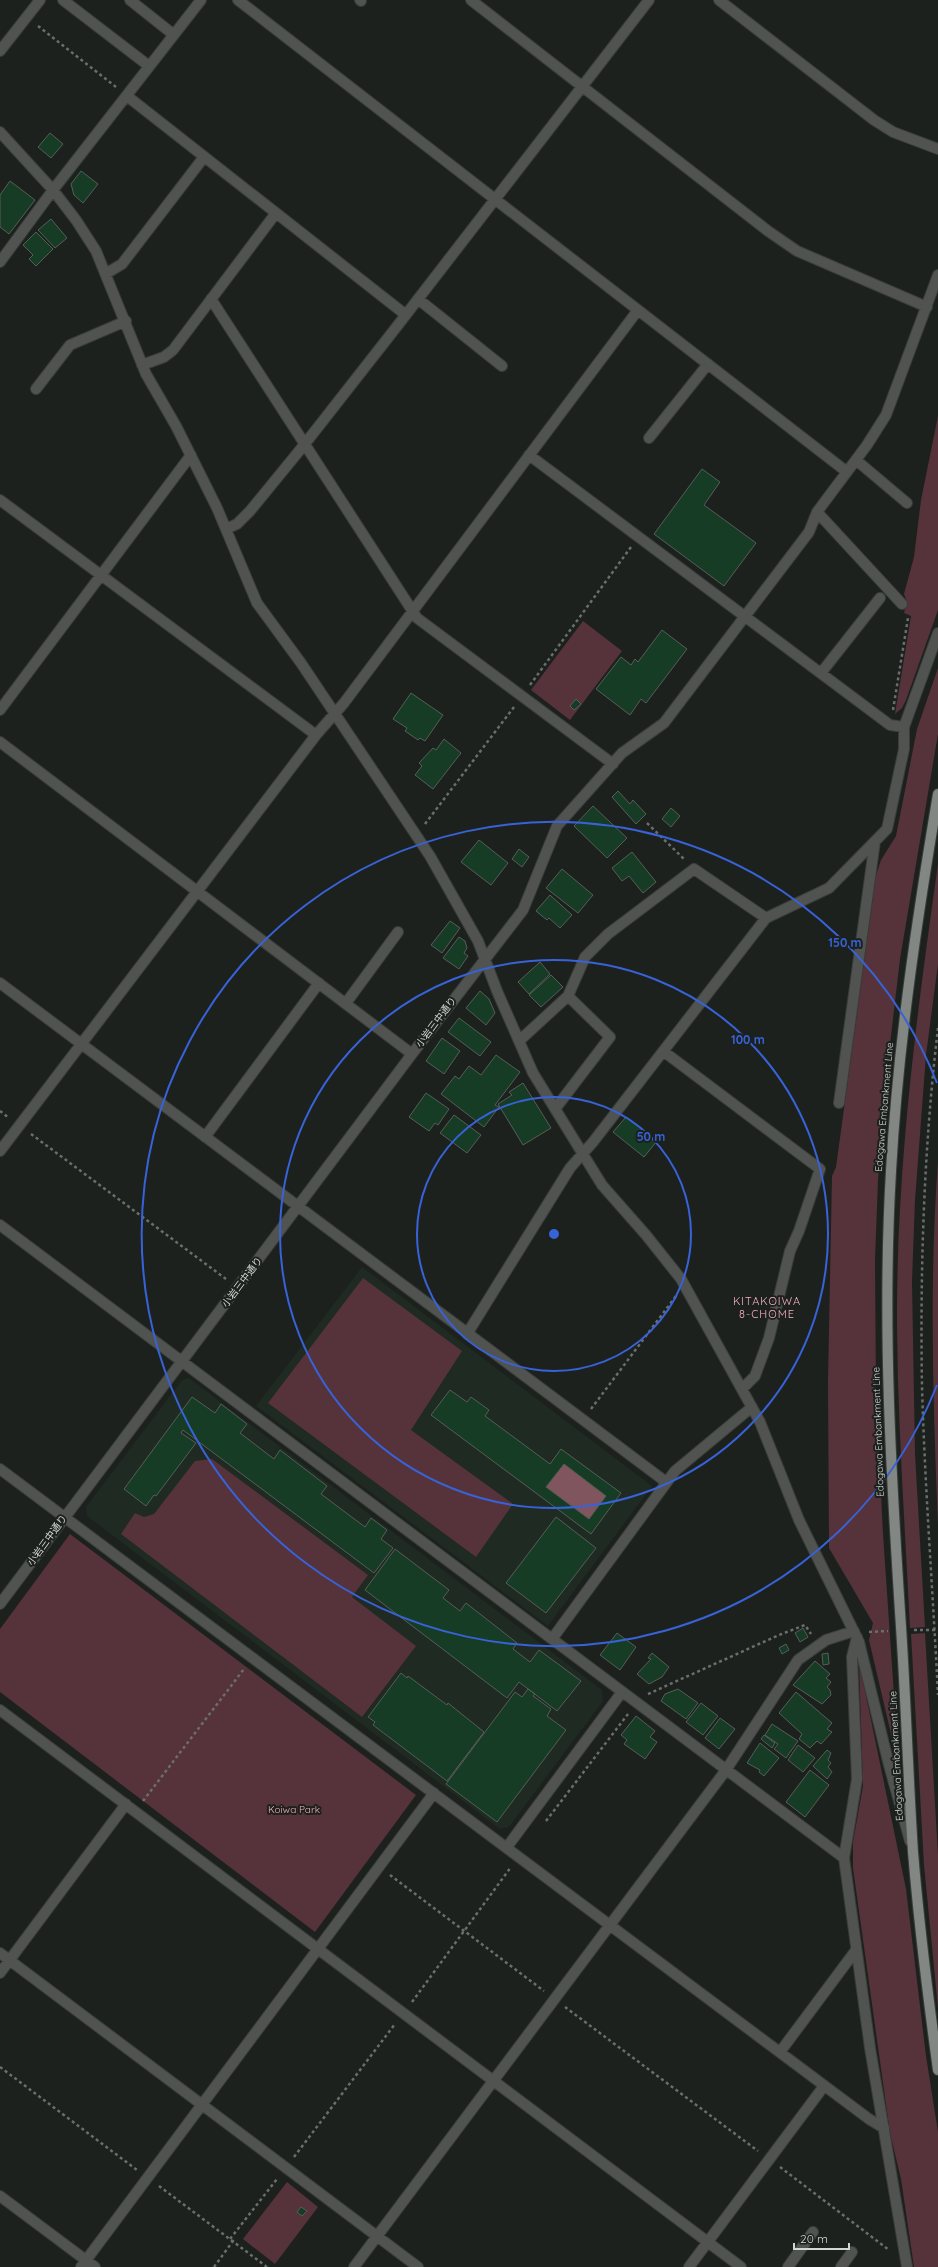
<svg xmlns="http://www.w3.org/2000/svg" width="938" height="2267" viewBox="0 0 938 2267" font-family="Quicksand,'Noto Sans JP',sans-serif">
<rect width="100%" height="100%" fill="#1c211e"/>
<path fill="#1f2a23" d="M362,1267L652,1486L548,1626L256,1406Z
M189,1378L602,1690L603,1701L509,1827L500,1829L87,1516L86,1507L182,1380Z"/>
<path fill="#56323a" d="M938,416V610L906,700L902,708L895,714L911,616L904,613L907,602L904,594L914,557L921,500Z
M583,621L622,651L570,720L531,690Z
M938,668V734L900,959L885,1087L878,1180L875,1260L876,1393L883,1534L899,1768L869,1640L873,1623L829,1548L828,1381L832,1176L836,1167L876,875L881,860L896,836L917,729Z
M938,864V964L926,1055L915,1200L912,1281L915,1454L925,1627L910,1628C905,1528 898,1428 897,1328C896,1172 916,1018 938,864Z
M938,1161V1526C933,1404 929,1282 938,1161Z
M363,1278L462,1351L411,1430L513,1504L476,1557L268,1403Z
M212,1459L368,1575L352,1597L416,1646L362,1717L121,1534L135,1513L144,1517L154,1514L195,1461Z
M70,1534L416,1795L315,1932L0,1692V1629Z
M925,1633L938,1855V2008L924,1865L911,1634Z
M859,1662L906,1889L926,2056L938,2132V2267H914L901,2179L890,2133L853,1868V1842L863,1786Z
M287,2182L318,2207L275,2264L243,2239Z"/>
<path fill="#80555e" d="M564,1464L606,1496L589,1519L546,1487Z"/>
<path fill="#163c26" stroke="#585d59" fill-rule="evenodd" d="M50,133L63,144L51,158L38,147Z
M81,171L98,184L83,203L74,195L71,184Z
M10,181L35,200L9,234L0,227V195Z
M51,219L67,238L55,248L38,230Z
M36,232L53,249L36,266L29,259L33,255L23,245Z
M702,469L720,482L704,505L756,543L724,586L654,534Z
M662,630L687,649L646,703L641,699L630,715L596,689L621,657L631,665L635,659L638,662Z
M411,693L443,715L425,741L420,738L418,740L405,731L407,728L393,719Z
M576,699L581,704L574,710L570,706Z
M444,739L461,753L433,789L415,775L422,766L419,763L433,748L436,750Z
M618,791L630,804L633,800L646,814L636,824L612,797Z
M593,806L627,838L607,858L574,826Z
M671,808L680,816L671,827L662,819Z
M479,840L508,863L491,885L461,862Z
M519,849L529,857L522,867L512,859Z
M632,852L656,882L643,893L629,876L622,881L612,868Z
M562,869L593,895L578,913L546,888Z
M550,895L572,915L560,928L549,918L547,920L536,911Z
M450,921L460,928L442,953L431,945Z
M459,937L465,941L467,948L464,953L468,956L459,969L443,958Z
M540,962L550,974L529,994L518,982Z
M551,975L563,987L541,1007L529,995Z
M480,991L489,999L495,1013L486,1025L466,1008Z
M459,1018L491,1042L480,1056L448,1032Z
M442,1038L460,1051L444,1074L426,1061Z
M496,1055L520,1072L495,1105L499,1107L484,1127L441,1094L455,1076L459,1079L469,1066L481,1075Z
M523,1083L551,1128L523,1145L498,1104L512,1095L509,1092Z
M426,1093L449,1109L438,1125L435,1123L429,1131L409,1117Z
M454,1115L481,1135L467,1153L440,1133Z
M626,1117L657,1141L644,1157L613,1132Z
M450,1390L467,1402L471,1397L489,1410L485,1416L550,1464L561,1449L621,1493L591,1534L431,1415ZM564,1464L606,1496L589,1519L546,1487Z
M192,1397L215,1413L221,1404L247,1424L240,1433L274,1459L280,1450L327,1486L321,1494L365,1527L371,1518L387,1530L381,1539L393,1548L374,1573L183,1430L181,1433L196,1443L156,1496L154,1495L146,1506L124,1489Z
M556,1517L596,1548L546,1613L506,1583Z
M395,1549L449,1590L443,1598L460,1611L466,1603L517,1643L513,1649L530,1662L539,1650L581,1681L557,1711L519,1682L507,1698L365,1590Z
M803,1628L808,1637L800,1642L795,1633Z
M617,1633L636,1647L620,1670L600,1655Z
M786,1644L789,1650L782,1654L779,1648Z
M652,1653L669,1667L662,1677L649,1684L637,1674L651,1659L648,1658Z
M828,1653L829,1664L823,1665L822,1654Z
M815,1661L830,1674L826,1678L831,1682L827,1687L830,1690L831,1695L822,1704L793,1685Z
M401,1673L407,1678L408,1676L447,1705L448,1703L484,1732L447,1781L373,1725L375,1722L368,1717Z
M528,1689L535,1694L533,1696L551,1709L547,1716L566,1730L497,1822L446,1784L515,1692L522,1697Z
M678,1689L698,1703L686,1719L661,1701L665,1694Z
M796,1692L832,1723L827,1729L832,1732L821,1744L817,1741L810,1748L799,1739L802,1734L779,1713Z
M701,1703L718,1716L703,1735L686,1722Z
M636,1716L655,1731L650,1737L657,1742L645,1759L624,1744L627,1740L621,1735Z
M720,1718L735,1729L719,1749L705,1738Z
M772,1724L798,1741L786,1758L774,1749L778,1744L765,1735Z
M764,1735L775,1743L772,1748L761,1739Z
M760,1743L779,1758L764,1776L759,1772L760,1770L747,1763Z
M798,1745L815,1758L803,1772L788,1760Z
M827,1750L831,1753L828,1760L831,1763L828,1767L832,1772L827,1779L813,1766Z
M810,1770L829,1785L805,1817L786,1802Z
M301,2207L307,2211L302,2216L297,2212Z"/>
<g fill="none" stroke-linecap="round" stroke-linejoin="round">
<g stroke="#393e3b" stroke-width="12">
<path id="minor" d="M63,0L149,66
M130,0L174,35
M238,0L847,472
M360,0L361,1
M471,0L768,231L797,251L927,307
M719,0L874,120L893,132L938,149
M0,51L40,0
M127,96L406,315
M0,132L53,190L76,220L96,251L146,374L176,426L217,508L257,603L301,663L430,856L478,941L497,991L533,1073L602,1185L646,1235L681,1279L760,1422L799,1520L859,1642L889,1765L910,1841
M0,262L53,190L201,0
M107,273L122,264L204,157
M211,299L417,618L613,764
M418,299L502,366
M142,365L164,357L173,350L276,213
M36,389L70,345L126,321
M649,438L708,364
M529,455L890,725L904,727L938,633
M856,460L907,503
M0,500L316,735
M817,512L902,604
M226,529L237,524L250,511L304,445L398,325L649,0
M821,673L880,598
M0,710L191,455
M0,742L412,1054
M0,983L666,1482
M346,1003L398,932
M519,1041L568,996L585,957L608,934L694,869L766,918
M663,1051L820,1169L799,1231L790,1251L769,1338L755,1376L742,1389
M839,1103L875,841
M555,1109L610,1037L568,996
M205,1137L319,983
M0,1151L316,735L344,703L638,310
M0,1225L844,1858L870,2048L907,2267
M467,1334L570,1168L593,1142L766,918L829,888L887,829L904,749V727
M0,1469L869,2119L884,2128
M0,1604L412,1054L523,910L557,826L622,753L664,723L809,532L817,512L867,445L886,415L938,275
M552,1639L675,1471L752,1407
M0,1710L741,2267
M507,1847L622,1692
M844,1858L857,1779L852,1657L857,1637
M0,1953L418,2267
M0,1973L126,1804
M780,2052L856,1950
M0,2196L95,2267
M81,2267L434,1793
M354,2267L726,1770L798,1660L826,1640L854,1631
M689,2267L824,2086
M788,2267L813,2232
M841,2267L852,2252"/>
</g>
<g stroke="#393e3b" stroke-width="12">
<path id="major" d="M938,794C917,919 898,1044 891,1171C882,1324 891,1475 901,1627C906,1702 908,1777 913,1852C919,1925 928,1997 938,2070"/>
</g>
<path stroke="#6a6e6c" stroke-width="2.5" stroke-dasharray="3 3" stroke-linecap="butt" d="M38,26L116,87
M530,685L631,547
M893,710L908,618
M647,823L684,859
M425,824L514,707
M938,1028C924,1146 920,1267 922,1387C925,1490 933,1593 938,1695
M0,1111L9,1118
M31,1134L226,1279
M591,1409L676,1296
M914,1630H938
M869,1632L888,1631
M648,1694L779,1635L805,1625L811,1634
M143,1801L244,1669
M546,1821L628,1714
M390,1875L544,1991
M412,2002L511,1867
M565,2007L758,2151
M0,2067L137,2170
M294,2157L395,2024
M780,2167L889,2250
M159,2186L267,2267
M214,2267L233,2241L230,2239L277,2179"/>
<use href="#minor" stroke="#515351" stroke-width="10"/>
<use href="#major" stroke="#828783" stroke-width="10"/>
</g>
<g fill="none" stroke="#3862d7" stroke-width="2">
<circle cx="554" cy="1234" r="137"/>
<circle cx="554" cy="1234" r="274"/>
<path d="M937 1385A412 412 0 1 1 937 1083"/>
</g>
<g text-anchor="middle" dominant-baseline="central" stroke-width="4" stroke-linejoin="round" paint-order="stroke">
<g font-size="10" fill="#d3d6d4" stroke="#1c211e">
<text transform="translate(436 1022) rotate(-53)">小岩三中通り</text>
<text transform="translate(884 1107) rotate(-85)">Edogawa Embankment Line</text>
<text transform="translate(242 1282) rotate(-53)">小岩三中通り</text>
<text transform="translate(878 1432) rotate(-92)">Edogawa Embankment Line</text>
<text transform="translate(47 1540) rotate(-54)">小岩三中通り</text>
<text transform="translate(896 1756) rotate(-93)">Edogawa Embankment Line</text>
</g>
<g font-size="10" fill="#f7adbd" stroke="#1c211e">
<text x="294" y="1809">Koiwa Park</text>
</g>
<g font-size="11" letter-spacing="1" fill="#f5b2c0" stroke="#1c211e">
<text x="767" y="1301">KITAKOIWA<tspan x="767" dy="13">8-CHOME</tspan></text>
</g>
</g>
<circle cx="554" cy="1234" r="6" fill="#3862d7" stroke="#1c211e" stroke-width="2"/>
<g font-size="12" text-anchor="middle" font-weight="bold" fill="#3862d7" stroke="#1c211e" stroke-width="4" stroke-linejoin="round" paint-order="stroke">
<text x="845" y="947">150 m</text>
<text x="748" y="1044">100 m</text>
<text x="651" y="1141">50 m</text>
</g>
<path d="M794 2243v6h55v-6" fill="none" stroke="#d3d6d4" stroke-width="2"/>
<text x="800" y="2243" font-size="12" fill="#d3d6d4" stroke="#1c211e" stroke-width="3" paint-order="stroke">20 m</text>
</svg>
